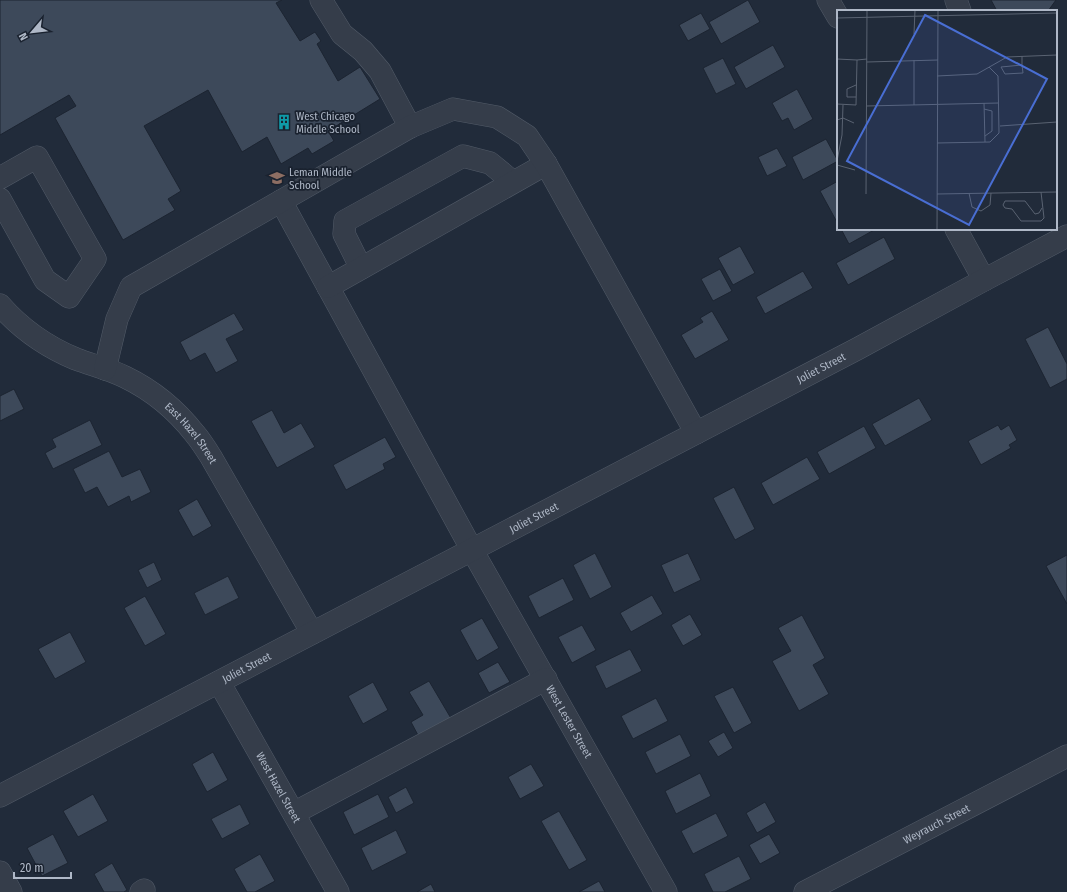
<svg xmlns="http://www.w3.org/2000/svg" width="1067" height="892" viewBox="0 0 1067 892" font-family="'Fira Sans Condensed',sans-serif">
<rect width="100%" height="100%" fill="#212b3a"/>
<path fill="#3d495a" stroke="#1c2431" d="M0,0H282L276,3L300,41L315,32L321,41L317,44L338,81L360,67L380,99L328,131L334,141L312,154L308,148L281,164L267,137L242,152L208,90L144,126L181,191L168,199L175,210L123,240L55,118L76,106L69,95L0,135Z
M748,0L760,22L721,44L709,22Z
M991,0H1056L1048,11H997Z
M701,13L710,29L688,41L679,25Z
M773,45L785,67L746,89L734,67Z
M723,58L736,84L716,94L703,68Z
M797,89L813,119L794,130L788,118L782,121L772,103Z
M826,139L838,161L803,180L792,157Z
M777,148L787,166L767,176L758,157Z
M838,181V224L820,191Z
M841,229H873L874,230L849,244Z
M884,237L895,259L848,285L836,263Z
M740,246L755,273L733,285L718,258Z
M720,269L732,291L713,301L701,279Z
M803,271L813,288L765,314L756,297Z
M712,311L729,340L695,359L681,335L703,322L700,318Z
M234,313L244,330L226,339L238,361L216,373L205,353L190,361L180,342Z
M1048,327L1067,364V379L1050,388L1025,339Z
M14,389L24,409L0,421V396Z
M919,398L932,420L885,446L872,424Z
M272,410L284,433L301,423L315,447L277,468L251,421Z
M90,420L102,445L53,469L45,453L56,447L52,439Z
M998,425L1001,430L1009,425L1017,440L1009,445L1011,448L981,465L968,441Z
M864,426L876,448L829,474L817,452Z
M385,437L396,457L383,464L385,469L346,490L333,465Z
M109,451L122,477L140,469L151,492L131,502L129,496L108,507L97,487L85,493L73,469Z
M807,457L820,479L773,505L761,483Z
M734,487L755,529L735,540L713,498Z
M197,499L212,526L193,537L178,510Z
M595,553L612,587L590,599L573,565Z
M688,553L701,580L674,593L661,565Z
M1067,555V604L1046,566Z
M154,562L162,580L147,588L138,570Z
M228,576L239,598L205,615L194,593Z
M563,578L574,600L539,618L528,596Z
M652,595L663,614L631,632L620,613Z
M145,596L166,634L145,646L124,608Z
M690,614L702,635L683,646L671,625Z
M802,615L825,658L813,665L829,694L799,711L772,661L791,651L778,628Z
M482,618L499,648L477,661L460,630Z
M582,625L596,650L572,663L558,637Z
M70,632L86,662L55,679L38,649Z
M630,649L642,671L606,689L595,666Z
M498,662L510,682L489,693L478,673Z
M429,681L452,720L420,739L411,722L423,715L409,692Z
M373,682L388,710L363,724L348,696Z
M733,687L752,723L734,733L714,696Z
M656,698L668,721L633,739L621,716Z
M724,732L733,748L718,757L708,741Z
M680,734L691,756L656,774L645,752Z
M213,752L228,780L207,792L192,764Z
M531,764L544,786L520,799L508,777Z
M700,773L711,796L676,814L665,791Z
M406,787L414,803L396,813L388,797Z
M93,794L108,821L78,837L63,811Z
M378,794L389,817L354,835L343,812Z
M765,802L776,822L757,833L746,813Z
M240,804L250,824L222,839L211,819Z
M559,811L587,860L569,870L541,821Z
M716,813L728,836L693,854L681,831Z
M396,830L407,853L372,871L361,848Z
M53,834L68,863L42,876L27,848Z
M769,834L780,853L760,864L749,845Z
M260,854L275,881L255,892H247L234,869Z
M739,856L751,879L725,892H713L704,874Z
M112,863L127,890L124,892H104L94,874Z
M599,881L605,892H579Z
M431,884L435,892H417Z"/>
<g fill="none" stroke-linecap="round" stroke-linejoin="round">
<g stroke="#525b68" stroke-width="23">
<g id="minor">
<path d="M321,0L342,34L363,51L380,71L410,127"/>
<path d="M828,0L838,17"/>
<path d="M956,0L960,11"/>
<path d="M0,178L37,157L95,259L69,297L45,280L0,199"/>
<path id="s1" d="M281,201L472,550L666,892"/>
<path d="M956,229L984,280"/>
<path d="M361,268L344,234L345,221L463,156L490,163L513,182"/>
<path d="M328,287L546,164"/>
<path id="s2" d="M0,305C21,329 47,347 76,359C92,365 109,369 125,377C152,390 177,411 195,434C201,441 206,449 211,457L312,633"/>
<path d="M105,369L117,319L131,287L410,127L453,109L497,117L527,136L546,164L696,433"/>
<path id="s3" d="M219,682L338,892"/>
<path id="s4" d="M0,796L857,349L984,280L1067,236"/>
<path d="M294,813L546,679"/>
<path d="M0,872L11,892"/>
<path d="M141,892L144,890"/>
<path id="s5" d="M805,892L1067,756"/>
</g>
</g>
<use href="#minor" stroke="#353d4a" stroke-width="22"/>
</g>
<defs>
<g id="building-bare" transform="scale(1.2)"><path d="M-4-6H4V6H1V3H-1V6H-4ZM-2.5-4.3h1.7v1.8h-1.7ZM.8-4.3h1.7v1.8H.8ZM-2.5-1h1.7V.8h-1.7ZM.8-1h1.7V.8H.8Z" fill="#0f9aa8" stroke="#1a222f" stroke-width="2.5" paint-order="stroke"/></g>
<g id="school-bare" transform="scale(1.2)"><path d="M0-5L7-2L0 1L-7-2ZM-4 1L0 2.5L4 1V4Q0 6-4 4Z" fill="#8d6e63" stroke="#1a222f" stroke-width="2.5" paint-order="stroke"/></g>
</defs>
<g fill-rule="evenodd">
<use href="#building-bare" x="284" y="122"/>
<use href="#school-bare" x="277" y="178"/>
</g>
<g text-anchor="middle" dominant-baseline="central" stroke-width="3.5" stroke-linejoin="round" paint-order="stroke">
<g font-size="11" fill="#afb8c7" stroke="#1a222f" text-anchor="start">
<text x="296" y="116">West Chicago<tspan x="296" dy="13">Middle School</tspan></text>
<text x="289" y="172">Leman Middle<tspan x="289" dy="13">School</tspan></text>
</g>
<g font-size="11" fill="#afb8c7" stroke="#1a222f">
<text stroke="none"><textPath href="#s4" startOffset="926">Joliet Street</textPath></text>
<text stroke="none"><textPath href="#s2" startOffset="234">East Hazel Street</textPath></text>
<text stroke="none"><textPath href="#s4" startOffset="602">Joliet Street</textPath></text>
<text stroke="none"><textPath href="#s4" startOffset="278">Joliet Street</textPath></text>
<text stroke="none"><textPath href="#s1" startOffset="595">West Lester Street</textPath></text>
<text stroke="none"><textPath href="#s3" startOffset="121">West Hazel Street</textPath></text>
<text stroke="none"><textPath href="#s5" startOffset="148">Weyrauch Street</textPath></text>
</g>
</g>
<g transform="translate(837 10)">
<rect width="220" height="220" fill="#212b3a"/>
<path fill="none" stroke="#5a6372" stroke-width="1" d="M0,8L220,3M77,24L78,0M185,46V55L186,63L168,64L164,57L185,55M0,49L20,50M77,50V95M30,52L101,50M100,66L140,64L170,47L220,45M19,87H10V79L19,75M147,93L148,132M0,94L19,95L20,50L30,49M29,96L162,93M147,99L155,101V121L148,126M0,110L6,108L17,113M163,116L220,112M100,133L153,132L162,123L161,66L152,57M0,151L5,125L6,95M0,155L18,160M204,182L207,208L204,211H184L175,199L168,198L166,195L168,191H188L198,204L202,203L205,198M132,183L135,197L144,201L153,195L154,183M29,184L30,0M100,184L220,182M100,220L101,0"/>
<path fill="#496ed3" fill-opacity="0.15" stroke="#496ed3" stroke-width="2" d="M88,5L210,69L132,215L10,151Z"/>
<rect width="220" height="220" fill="none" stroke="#afb8c7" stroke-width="2"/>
</g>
<g transform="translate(32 32) rotate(242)" stroke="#1a222f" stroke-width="3" paint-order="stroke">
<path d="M0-3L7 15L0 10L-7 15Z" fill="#afb8c7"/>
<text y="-6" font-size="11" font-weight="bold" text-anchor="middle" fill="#afb8c7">N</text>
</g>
<path d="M14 872v6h57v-6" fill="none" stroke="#afb8c7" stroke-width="2"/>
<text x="20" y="872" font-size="12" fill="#afb8c7" stroke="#1a222f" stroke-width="3" paint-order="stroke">20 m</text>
</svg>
